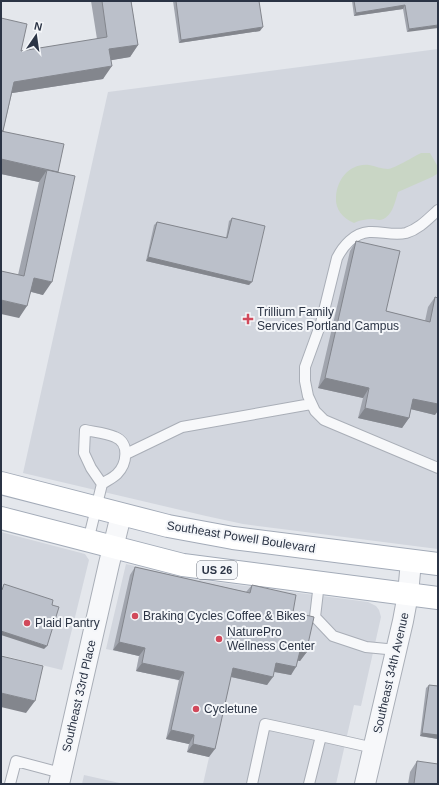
<svg xmlns="http://www.w3.org/2000/svg" width="439" height="785" viewBox="0 0 439 785" font-family="Helvetica,sans-serif">
<rect width="100%" height="100%" fill="#e4e7ec"/>
<path fill="#d2d6de" d="M438,49V549L243,524L206,516L23,473L108,92Z
M1,532L85,554L89,560L62,670L1,655Z
M126,564L192,579L368,602L376,606L379,610L381,617L361,706L354,705L336,784H203L224,691L136,671L139,656L106,649Z
M84,775L124,784H82Z"/>
<path fill="#c9d6c5" d="M421,153H430L438,167L437,174L432,177L398,192C395,202 392,219 379,220C377,220 375,219 373,219C366,219 360,220 354,223C343,218 335,210 336,197C337,179 350,163 369,165C375,166 382,169 388,169C393,169 415,156 421,153Z"/>
<g fill="none" stroke-linecap="round" stroke-linejoin="round">
<g stroke="#a9aeb7" stroke-width="12">
<path id="service" d="M438,210C428,219 419,229 406,233C393,236 381,231 369,232C354,233 343,246 337,258L321,323L305,367V381L308,396L315,411L324,420L438,468
M126,454L182,427L311,404
M88,541L102,484C106,481 113,478 117,474C127,464 130,443 115,437C106,433 94,432 85,430L84,453L91,468L102,484
M319,583L315,617L333,636L366,647L397,650
M321,736L374,748
M10,784L16,761L61,773
M252,784L265,724L321,736L309,784"/>
</g>
<g stroke="#a9aeb7" stroke-width="22">
<path id="minor" d="M59,784L109,564L121,515
M365,784L403,621L408,594L411,561"/>
</g>
<g stroke="#a3abb8" stroke-width="24">
<path id="primary" d="M1,483L168,526L233,538L438,564
M1,518L183,565L438,598"/>
</g>
<use href="#service" stroke="#f7f8fa" stroke-width="10"/>
<use href="#minor" stroke="#f7f8fa" stroke-width="20"/>
<use href="#primary" stroke="#fff" stroke-width="22"/>
</g>
<path fill="#a1a5ae" d="M91,1H131L138,45L130,57L111,60L103,79L12,93L3,131L58,172L43,295L31,292L19,318L18,275L39,182L1,174V18L21,51L97,39Z
M173,1H259L260,31L179,43Z
M352,1H438L407,32L403,9L354,16Z
M232,218L249,285L146,261L154,225L157,222L226,238L229,221Z
M356,241L386,311L425,321L428,307L435,297V415L411,409L409,418L402,428L358,418L363,398L318,388L350,251Z
M135,567L246,592L252,585L293,612L306,653L300,661L298,660L291,675L274,672L267,685L231,677L209,757L187,752L189,744L166,739L179,680L136,671L139,656L113,650L130,575Z
M429,685L438,686V739L420,736L426,688Z
M417,761L438,784H408L410,772Z"/>
<path fill="#83868d" d="M405,5L403,9L354,16L356,13Z
M438,25V28L407,32L409,29Z
M263,27L260,31L179,43L181,40Z
M138,45L130,57L101,62L109,49Z
M112,66L103,79L6,94L14,82Z
M1,159L47,170L39,182L1,174Z
M148,257L252,282L249,285L146,261Z
M34,278L52,282L43,295L25,290Z
M1,300L27,306L19,318L1,314Z
M325,378L369,388L363,398L318,388Z
M413,399L438,404V411L435,415L406,408Z
M365,408L409,418L402,428L358,418Z
M1,631L47,646L44,649L1,635Z
M119,642L145,648L139,656L113,650Z
M300,651L306,653L300,661L294,660Z
M142,663L184,672L179,680L136,671Z
M276,663L296,667L291,675L270,671Z
M233,668L273,677L267,685L227,676Z
M1,693L35,701L26,713L1,707Z
M171,730L194,735L189,744L166,739Z
M422,733L438,735V739L420,736Z
M193,744L215,749L209,757L187,752Z"/>
<path fill="#bbc0ca" stroke="#83868d" d="M102,1H131L138,45L109,49L112,66L14,82L3,131L1,130V18L27,24L21,51L107,37Z
M176,1H259L263,27L181,40Z
M354,1H438V25L409,29L405,5L356,13Z
M1,131L64,144L58,172L1,159Z
M47,170L75,176L52,282L34,278L27,306L1,300V271L24,276Z
M232,218L265,226L252,282L148,257L157,222L227,238Z
M356,241L400,251L386,311L430,322L435,297L438,298V404L413,399L409,418L365,408L369,388L325,378Z
M135,567L250,593L252,585L296,595L293,612L314,617L306,653L300,651L296,667L276,663L273,677L233,668L215,749L193,744L194,735L171,730L184,672L142,663L145,648L119,642Z
M4,584L53,600L52,605L59,607L47,646L1,631V590H2Z
M1,656L43,666L35,701L1,693Z
M429,685L438,686V735L422,733Z
M417,761L438,764V784H414Z"/>
<g fill="#d1495b" stroke="#f4f6f9" stroke-width="1.5">
<path d="M246 313h4v4h4v4h-4v4h-4v-4h-4v-4h4z"/>
<circle cx="135" cy="616" r="4"/>
<circle cx="27" cy="623" r="4"/>
<circle cx="219" cy="639" r="4"/>
<circle cx="196" cy="709" r="4"/>
</g>
<g text-anchor="middle" dominant-baseline="central" stroke-width="4" stroke-linejoin="round" paint-order="stroke">
<rect fill="#f4f6f9" stroke="#676e7b" stroke-width="1" x="197" y="561" width="40" height="18" rx="3"/>
<g font-size="11" font-weight="bold" fill="#2b3445">
<text x="217" y="570">US 26</text>
</g>
<g font-size="12" fill="#2b3445" stroke="#f4f6f9" text-anchor="start">
<text x="257" y="312">Trillium Family<tspan x="257" dy="14">Services Portland Campus</tspan></text>
<text x="143" y="616">Braking Cycles Coffee &amp; Bikes</text>
<text x="35" y="623">Plaid Pantry</text>
<text x="227" y="632">NaturePro<tspan x="227" dy="14">Wellness Center</tspan></text>
<text x="204" y="709">Cycletune</text>
</g>
<g font-size="12" fill="#2b3445" stroke="#f4f6f9">
<text transform="translate(241 537) rotate(9)">Southeast Powell Boulevard</text>
<text transform="translate(391 673) rotate(-77)">Southeast 34th Avenue</text>
<text transform="translate(79 696) rotate(-77)">Southeast 33rd Place</text>
</g>
</g>
<rect width="439" height="785" fill="none" stroke="#2b3445" stroke-width="4"/>
<g transform="translate(36 36) rotate(13)" stroke="#f4f6f9" stroke-width="3" paint-order="stroke">
<path d="M0-3L7 15L0 10L-7 15Z" fill="#2b3445"/>
<text y="-6" font-size="11" font-weight="bold" text-anchor="middle" fill="#2b3445">N</text>
</g>
</svg>
